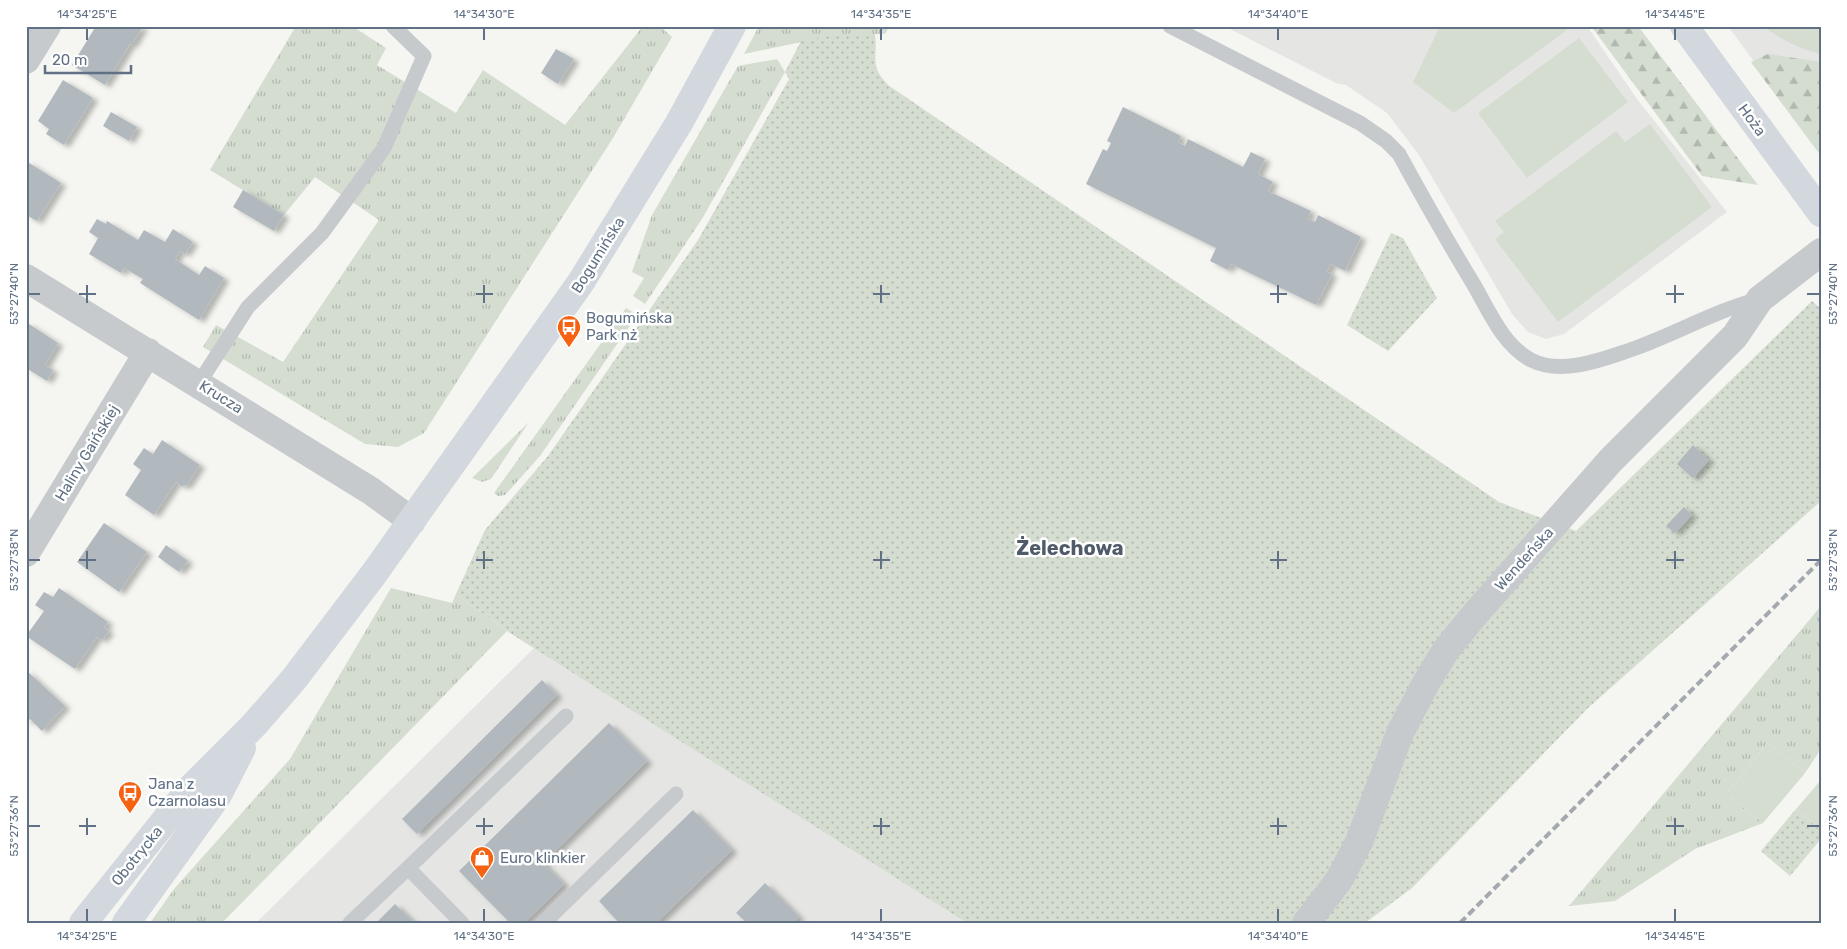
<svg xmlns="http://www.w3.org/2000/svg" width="1847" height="949" viewBox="0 0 1847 949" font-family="Rubik,sans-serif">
<defs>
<pattern id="grass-tufts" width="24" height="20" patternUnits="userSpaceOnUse" patternTransform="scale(1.25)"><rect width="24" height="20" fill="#d5ddd1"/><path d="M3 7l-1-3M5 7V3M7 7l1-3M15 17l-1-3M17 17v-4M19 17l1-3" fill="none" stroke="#b0b8af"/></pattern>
<pattern id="forest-firs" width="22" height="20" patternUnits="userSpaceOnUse" patternTransform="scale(1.25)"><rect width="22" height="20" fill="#d5ddd1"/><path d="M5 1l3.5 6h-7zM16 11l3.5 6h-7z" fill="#b0b8af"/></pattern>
<pattern id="park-dots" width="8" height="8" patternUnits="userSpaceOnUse" patternTransform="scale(1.25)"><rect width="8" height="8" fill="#d5ddd1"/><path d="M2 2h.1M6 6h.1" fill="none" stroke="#b0b8af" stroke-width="1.8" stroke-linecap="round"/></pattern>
<filter id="shadow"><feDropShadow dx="5.5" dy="3" stdDeviation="2.5" flood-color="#0004"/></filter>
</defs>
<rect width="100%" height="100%" fill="#f5f5f1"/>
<path fill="#e5e6e4" d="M1224,26H1587L1637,99L1727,212L1564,334L1546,339L1528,332L1512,314L1419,155L1387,113L1346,85L1338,84Z
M1728,26H1821V153Z
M534,648L817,826L967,923H256Z"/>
<path fill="url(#grass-tufts)" d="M296,26H352L386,48L377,65L456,113L483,70L565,125L643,26H660L672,37L613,138L424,433L398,447L365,444L203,347L216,325L283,362L379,220L315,177L284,215L210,170Z
M759,26H889L886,33L883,34H839L744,54Z
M777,59L785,72L702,219L645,304L633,296L644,278L632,272L652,215L738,66Z
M626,308L637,315L540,456L505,495L498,496L494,493Z
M529,422L491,479L482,482L472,478Z
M391,588L452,603L456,594L507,631L222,923H150L174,889L290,759Z
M1821,606V749L1805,773L1768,743L1726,794L1763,823L1695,849L1615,901L1569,906Z"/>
<path fill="url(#forest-firs)" d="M1591,26H1638L1758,185L1702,176Z
M1768,54L1821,62V156L1751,62Z"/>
<path fill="url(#park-dots)" d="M839,34H875C878,59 869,65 888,85L1499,502L1576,531L1812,301L1821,309V501L1588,708L1412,888L1365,923H967L507,631L456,594L485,530L548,456L698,240L789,79L785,72L801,41Z
M1391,233L1403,238L1437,298L1388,351L1347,325Z
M1796,809L1821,830V839L1790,876L1761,851Z"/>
<path fill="#d5ddd1" d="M1440,26H1570L1571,27L1454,113L1413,82Z
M1762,26H1819L1821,54C1799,49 1780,39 1762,26Z
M1579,38L1628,102L1527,178L1478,113Z
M1650,124L1712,207L1558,322L1495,239L1504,232L1495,221L1616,131L1625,142Z
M1768,743L1805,773L1763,823L1726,794Z
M1821,780V830L1796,809Z"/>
<path fill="#b1b8be" filter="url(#shadow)" d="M96,26H143L132,45L123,39L130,44L105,85L72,65Z
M556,49L574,59L558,84L541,73Z
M63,80L93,98L64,145L46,134L49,129L38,121Z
M1123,107L1181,136L1178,142L1185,146L1188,139L1243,167L1251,152L1265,159L1258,174L1273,182L1268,191L1311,211L1307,218L1315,222L1318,215L1361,237L1345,271L1331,264L1327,272L1332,274L1316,305L1231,264L1228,270L1210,261L1216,248L1086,184L1103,149L1107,151L1111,143L1107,141Z
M111,112L137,127L129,141L103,126Z
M26,161L61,183L37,221L26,215Z
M243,190L284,215L274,231L233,207Z
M97,219L106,224L107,221L138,240L144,230L165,242L173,229L193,242L185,254L180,251L175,259L199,275L205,266L224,278L199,320L140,283L143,279L124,268L121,273L89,254L98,238L89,232Z
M26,322L58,343L45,365L53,370L47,381L26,368Z
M162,440L200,465L187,485L181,486L176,482L154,515L125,495L141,470L133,464L144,448L153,454Z
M1693,445L1709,460L1693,478L1677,464Z
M1684,507L1692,515L1675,533L1666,526Z
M104,523L147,552L119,592L77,562Z
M166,545L188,561L179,572L158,557Z
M59,588L108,622L104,628L109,631L102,640L97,637L75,669L26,636L44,611L35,605L44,592L53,597Z
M26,670L65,706L42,731L30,719L26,723Z
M542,680L557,695L417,834L402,819Z
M609,723L647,761L543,863L564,884L524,923H510L459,871Z
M693,810L732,850L656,923H619L599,901Z
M765,883L799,917L793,923H747L736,913Z
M395,904L414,923H376Z"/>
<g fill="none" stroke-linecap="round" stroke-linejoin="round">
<path stroke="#c7cacd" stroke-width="15" d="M1170,26L1360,123L1386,141L1399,154C1423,198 1448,242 1474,285C1489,311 1503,345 1531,360C1562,376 1603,359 1633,349C1676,334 1716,310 1760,299
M199,383L248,307L322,233L384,148L424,56L393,26
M408,868L566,716
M350,923L408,868L462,923
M544,923L676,794"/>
<path stroke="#c7cacd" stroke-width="28" d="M26,60L47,26
M26,278L371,491L412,521
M26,553L148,352
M1306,923L1339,880L1359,842L1400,733L1426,683L1446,650L1476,613L1611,460L1735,336L1760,299L1821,252"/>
<path stroke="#d2d8dd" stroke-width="28" d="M1684,26L1821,213
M83,923L191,788L254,725L294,679L373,575L581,282L679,123L732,26
M126,923L218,795L242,748"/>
<path stroke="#a4a9b0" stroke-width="4" stroke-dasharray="8 4" stroke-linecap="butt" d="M1460,923L1821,560"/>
</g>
<path fill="none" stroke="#617185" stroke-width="2" d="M87,28V40M484,28V40M881,28V40M1278,28V40M1675,28V40M87,285V303M484,285V303M881,285V303M1278,285V303M1675,285V303M28,294H40M79,294H96M476,294H493M873,294H890M1270,294H1287M1666,294H1684M1807,294H1820M87,551V569M484,551V569M881,551V569M1278,551V569M1675,551V569M28,560H40M79,560H96M476,560H493M873,560H890M1270,560H1287M1666,560H1684M1807,560H1820M87,818V835M484,818V835M881,818V835M1278,818V835M1675,818V835M28,826H40M79,826H96M476,826H493M873,826H890M1270,826H1287M1666,826H1684M1807,826H1820M87,909V922M484,909V922M881,909V922M1278,909V922M1675,909V922"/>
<defs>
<g id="bus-pin" transform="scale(1.25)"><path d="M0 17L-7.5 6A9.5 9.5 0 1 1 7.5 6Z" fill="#f46212" stroke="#fff"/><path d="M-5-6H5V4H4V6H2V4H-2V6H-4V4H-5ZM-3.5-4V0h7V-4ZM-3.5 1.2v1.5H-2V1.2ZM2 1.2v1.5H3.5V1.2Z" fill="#fff"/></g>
<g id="shop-pin" transform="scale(1.25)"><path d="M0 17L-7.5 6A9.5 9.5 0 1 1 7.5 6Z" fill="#f46212" stroke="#fff"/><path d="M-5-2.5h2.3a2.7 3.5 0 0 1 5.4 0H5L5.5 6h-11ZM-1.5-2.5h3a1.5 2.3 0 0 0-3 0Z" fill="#fff"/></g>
</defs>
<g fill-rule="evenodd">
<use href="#bus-pin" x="569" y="327"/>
<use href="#bus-pin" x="130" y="793"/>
<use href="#shop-pin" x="482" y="858"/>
</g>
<g text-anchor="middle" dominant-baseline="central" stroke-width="5" stroke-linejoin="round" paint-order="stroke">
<g font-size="15" fill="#617185" stroke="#fff">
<text transform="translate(1752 120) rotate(54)">Hoża</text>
<text transform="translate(598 255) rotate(-58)">Bogumińska</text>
<text transform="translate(221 397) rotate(32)">Krucza</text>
<text transform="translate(87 453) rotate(-59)">Haliny Gaińskiej</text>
<text transform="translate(1524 559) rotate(-48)">Wendeńska</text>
<text transform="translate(137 856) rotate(-51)">Obotrycka</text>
</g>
<g font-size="15" fill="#617185" stroke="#fff" text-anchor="start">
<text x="586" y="318">Bogumińska<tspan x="586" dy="17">Park nż</tspan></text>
<text x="148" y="784">Jana z<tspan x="148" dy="17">Czarnolasu</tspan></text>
<text x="500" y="858">Euro klinkier</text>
</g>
<g font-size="20" font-weight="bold" fill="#505b69" stroke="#fff">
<text x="1070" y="548">Żelechowa</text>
</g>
</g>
<rect width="1847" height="949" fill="none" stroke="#ffffff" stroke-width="55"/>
<path d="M45 65v8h86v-8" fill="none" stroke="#617185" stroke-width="2.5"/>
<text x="52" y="65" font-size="15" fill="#617185" stroke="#ffffff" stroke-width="4" paint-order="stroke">20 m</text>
<rect x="28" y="28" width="1792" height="894" fill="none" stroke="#617185" stroke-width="2"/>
<g font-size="12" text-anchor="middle" fill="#617185">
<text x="87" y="18">14°34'25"E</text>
<text x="484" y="18">14°34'30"E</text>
<text x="881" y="18">14°34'35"E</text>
<text x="1278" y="18">14°34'40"E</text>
<text x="1675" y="18">14°34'45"E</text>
<text transform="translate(14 294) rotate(-90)" y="4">53°27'40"N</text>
<text transform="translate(1833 294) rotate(-90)" y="4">53°27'40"N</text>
<text transform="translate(14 560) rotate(-90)" y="4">53°27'38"N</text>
<text transform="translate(1833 560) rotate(-90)" y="4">53°27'38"N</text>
<text transform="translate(14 826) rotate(-90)" y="4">53°27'36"N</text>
<text transform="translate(1833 826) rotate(-90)" y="4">53°27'36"N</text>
<text x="87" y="940">14°34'25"E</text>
<text x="484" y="940">14°34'30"E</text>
<text x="881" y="940">14°34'35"E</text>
<text x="1278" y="940">14°34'40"E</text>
<text x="1675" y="940">14°34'45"E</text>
</g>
</svg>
